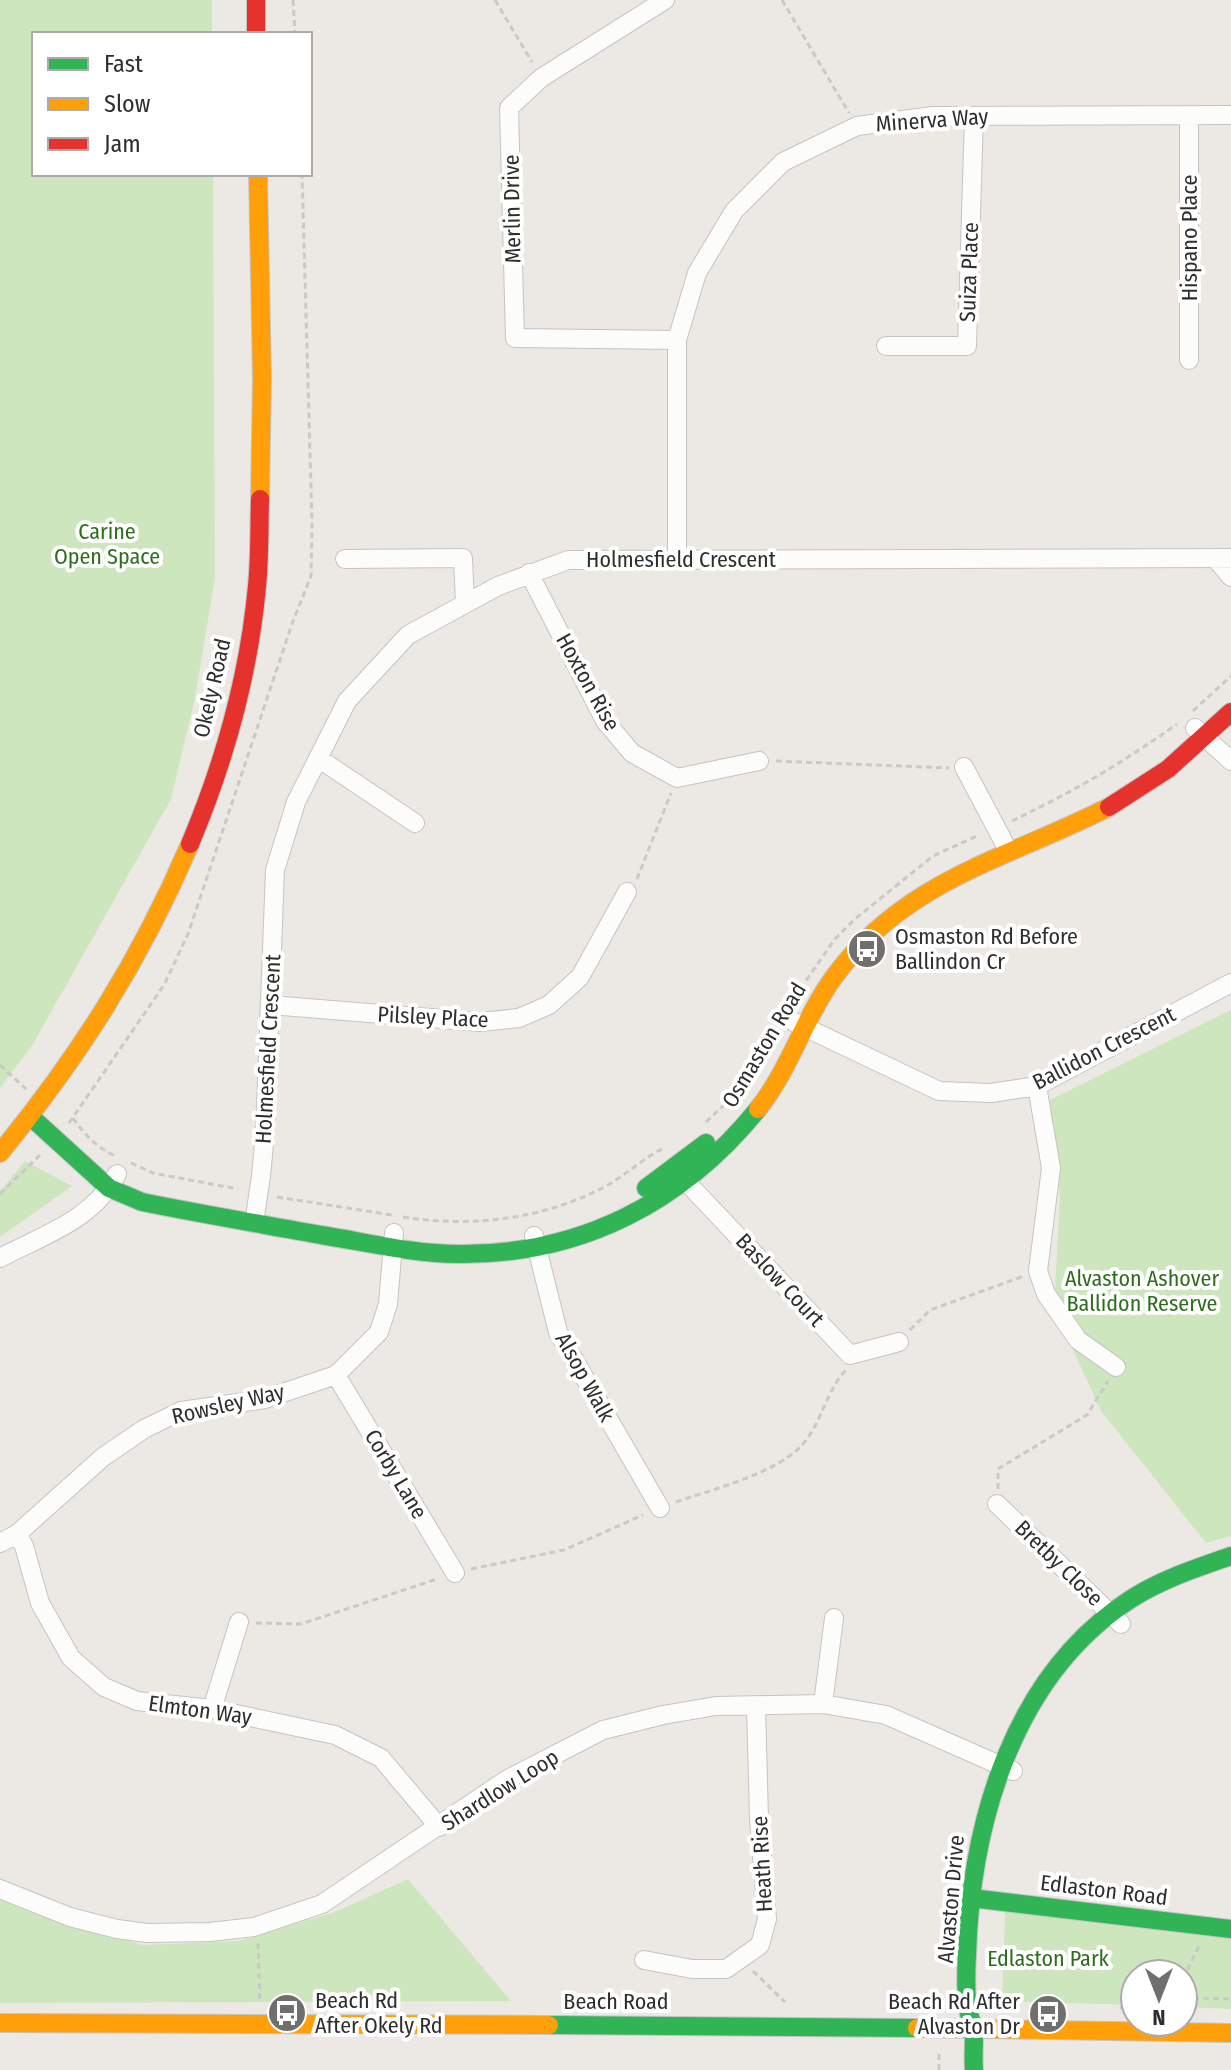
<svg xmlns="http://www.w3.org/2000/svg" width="1231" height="2070" viewBox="0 0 1231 2070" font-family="'Fira Sans Condensed',sans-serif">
<rect width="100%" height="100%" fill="#ece8e4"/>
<path fill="#cee6be" d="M0,0H212V34H34V174H213L215,578L195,698L171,799L33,1044L0,1088Z
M1231,1010V1536L1206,1543L1101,1411L1054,1308L1060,1196L1050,1100Z
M25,1161L72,1186L0,1237V1191Z
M408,1879L511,2001L0,2003V1893L50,1918L143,1945L239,1941L335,1912Z
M1005,1910L1231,1937V2009L1183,2007V1974H1135V2005L1002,2001Z"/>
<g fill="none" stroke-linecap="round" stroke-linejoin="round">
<g stroke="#c5c4c5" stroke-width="20">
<path id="street" d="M665,0L541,78L509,108L515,338L677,340
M1189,116V360
M886,346H967L974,116
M1215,558L1231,577
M345,559L463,558L465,604
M677,559V340L697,273L734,211L783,162L857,126L933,116L1231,115
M529,573L605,721L632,753L677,778L759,761
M1195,728L1231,761
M318,758L415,823
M964,767L1009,852
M270,1005L480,1022L519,1018L549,1005L580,977L627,892
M794,1022L939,1091L991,1093L1037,1086L1231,983
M1037,1086L1051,1168L1038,1271L1046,1294L1078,1340L1116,1367
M678,1173L850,1355L899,1342
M254,1223L261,1176L265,1134L275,870L296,802L347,701L408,635L498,586L568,560L1231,558
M534,1236L558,1332L660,1508
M0,1258C45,1234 92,1221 117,1174
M336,1375L455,1573
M997,1504L1121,1624
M17,1534L24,1546L40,1603L71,1658L104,1687L137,1701L212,1709L335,1735L381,1758L439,1827
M0,1543L17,1534L103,1457L144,1429L181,1411L265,1399L336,1375L379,1332L388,1304L394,1233
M823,1704L834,1618
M212,1709L239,1622
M0,1889L70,1917L117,1929L147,1933L210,1932L254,1927L322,1904L506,1780L603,1730L663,1715L716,1706L823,1704L886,1715L1013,1771
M644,1960L692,1969H726L760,1945L767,1919L759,1819L756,1706"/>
</g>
<g stroke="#c5c4c5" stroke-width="20">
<path id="fast" d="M31,1117L109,1188L142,1202C201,1214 261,1224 321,1235C366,1242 412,1254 459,1254C580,1255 682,1203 758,1109
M646,1188L706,1143
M971,1898L1231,1929
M549,2025L917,2028
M974,2070C973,2058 974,2046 974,2034C973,2023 968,2014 967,2004C966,1988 966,1971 967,1955C971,1823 1013,1675 1131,1599C1162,1579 1197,1568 1231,1556"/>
</g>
<g stroke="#c5c4c5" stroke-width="20">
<path id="slow" d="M258,174L262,378L260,499
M758,1109C790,1069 804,1018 834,977C906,879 1007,859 1109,807
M0,1153C80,1055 140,961 190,844
M0,2023L549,2025
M917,2028L1231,2033"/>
</g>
<g stroke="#c5c4c5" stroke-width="20">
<path id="jam" d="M256,0V34
M1109,807L1168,769L1231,712
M190,844C224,763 249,674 257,586C260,557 259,528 260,499"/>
</g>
<path stroke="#c9c9c8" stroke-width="3" stroke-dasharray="6 4" stroke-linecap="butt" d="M293,0L295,34
M495,0L532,62
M782,0L849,113
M1193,711L1231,676
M776,761L949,768
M1012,821C1074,791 1121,764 1177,724
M637,879L671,793
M789,1005L835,939L855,919L933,856L979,835
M0,1065L26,1089
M73,1118C85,1136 98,1148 117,1157
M706,1122L725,1104L777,1026
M69,1123L164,985L188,934L292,624L311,576L312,523L302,174
M131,1163L153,1173L238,1189
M0,1194L40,1155
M277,1197L392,1215
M403,1217C472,1228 545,1219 606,1186C626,1175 642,1159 662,1149
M910,1330L930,1310L1024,1276
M998,1489V1469L1087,1415L1108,1381
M676,1502C713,1489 778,1473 803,1444C822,1422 826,1391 846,1370
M471,1569L564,1550L643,1515
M256,1623L301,1624L437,1579
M258,1943L260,2003
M753,1971L785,2002
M1183,1979L1199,1946
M1183,1998L1231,1999
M1120,2008L1135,2004
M939,2070V2051"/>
<use href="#street" stroke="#fcfcfb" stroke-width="18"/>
<use href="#fast" stroke="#30b455" stroke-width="18"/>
<use href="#slow" stroke="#ff9f0a" stroke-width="18"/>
<use href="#jam" stroke="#e5322d" stroke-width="18"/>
</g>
<defs>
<g id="bus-disc" transform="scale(2)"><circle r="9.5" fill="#706f6e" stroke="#fff"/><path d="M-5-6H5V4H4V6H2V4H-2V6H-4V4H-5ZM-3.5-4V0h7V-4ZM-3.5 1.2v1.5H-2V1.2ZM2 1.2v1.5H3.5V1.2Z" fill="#fff"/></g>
</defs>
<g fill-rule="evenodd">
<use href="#bus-disc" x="867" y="949"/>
<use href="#bus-disc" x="287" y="2013"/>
<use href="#bus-disc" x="1048" y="2014"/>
</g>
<g text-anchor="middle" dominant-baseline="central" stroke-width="8" stroke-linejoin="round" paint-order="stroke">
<g font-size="22" fill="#2e2e2e" stroke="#fff">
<text transform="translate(932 120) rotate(-4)">Minerva Way</text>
<text transform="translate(512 209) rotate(-91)">Merlin Drive</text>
<text transform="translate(1189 238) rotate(-90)">Hispano Place</text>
<text transform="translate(969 272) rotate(-88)">Suiza Place</text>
<text x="681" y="559">Holmesfield Crescent</text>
<text transform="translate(588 682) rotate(61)">Hoxton Rise</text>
<text transform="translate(212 688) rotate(-77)">Okely Road</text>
<text transform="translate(433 1017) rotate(3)">Pilsley Place</text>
<text transform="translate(764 1045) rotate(-59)">Osmaston Road</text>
<text transform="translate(1104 1048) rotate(-27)">Ballidon Crescent</text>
<text transform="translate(268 1049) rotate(-87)">Holmesfield Crescent</text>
<text transform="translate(780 1280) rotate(47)">Baslow Court</text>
<text transform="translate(585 1377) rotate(61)">Alsop Walk</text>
<text transform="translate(228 1404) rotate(-13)">Rowsley Way</text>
<text transform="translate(396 1474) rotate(59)">Corby Lane</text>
<text transform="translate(1059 1563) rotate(44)">Bretby Close</text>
<text transform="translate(200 1710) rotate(8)">Elmton Way</text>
<text transform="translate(500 1790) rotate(-32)">Shardlow Loop</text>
<text transform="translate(762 1864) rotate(-93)">Heath Rise</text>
<text transform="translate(1104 1890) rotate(7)">Edlaston Road</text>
<text transform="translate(951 1899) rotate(-85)">Alvaston Drive</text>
<text x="616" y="2001">Beach Road</text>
</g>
<g font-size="22" fill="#2c6e1b" stroke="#fff">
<text x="107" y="531">Carine<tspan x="107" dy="25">Open Space</tspan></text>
<text x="1142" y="1278">Alvaston Ashover<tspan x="1142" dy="25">Ballidon Reserve</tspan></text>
<text x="1048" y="1958">Edlaston Park</text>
</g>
<g font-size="22" fill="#2e2e2e" stroke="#fff" text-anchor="start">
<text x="895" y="936">Osmaston Rd Before<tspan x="895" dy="25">Ballindon Cr</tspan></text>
<text x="315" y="2000">Beach Rd<tspan x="315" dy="25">After Okely Rd</tspan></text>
<text x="1020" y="2001" text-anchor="end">Beach Rd After<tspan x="1020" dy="25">Alvaston Dr</tspan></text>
</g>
</g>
<rect x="32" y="32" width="280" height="144" fill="#ffffff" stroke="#ababab" stroke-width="2"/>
<rect x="48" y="58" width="40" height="12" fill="#30b455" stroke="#ababab" stroke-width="2"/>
<text x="104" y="72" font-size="24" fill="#2e2e2e">Fast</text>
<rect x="48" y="98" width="40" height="12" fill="#ff9f0a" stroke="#ababab" stroke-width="2"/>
<text x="104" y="112" font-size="24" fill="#2e2e2e">Slow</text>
<rect x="48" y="138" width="40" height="12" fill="#e5322d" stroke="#ababab" stroke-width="2"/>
<text x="104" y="152" font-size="24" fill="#2e2e2e">Jam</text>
<g transform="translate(1159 1998) rotate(180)"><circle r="38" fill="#ffffff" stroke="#ababab" stroke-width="2"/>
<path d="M0-6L14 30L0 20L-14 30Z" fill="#706f6e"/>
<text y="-12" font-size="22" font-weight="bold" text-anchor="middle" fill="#2e2e2e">N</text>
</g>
</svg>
